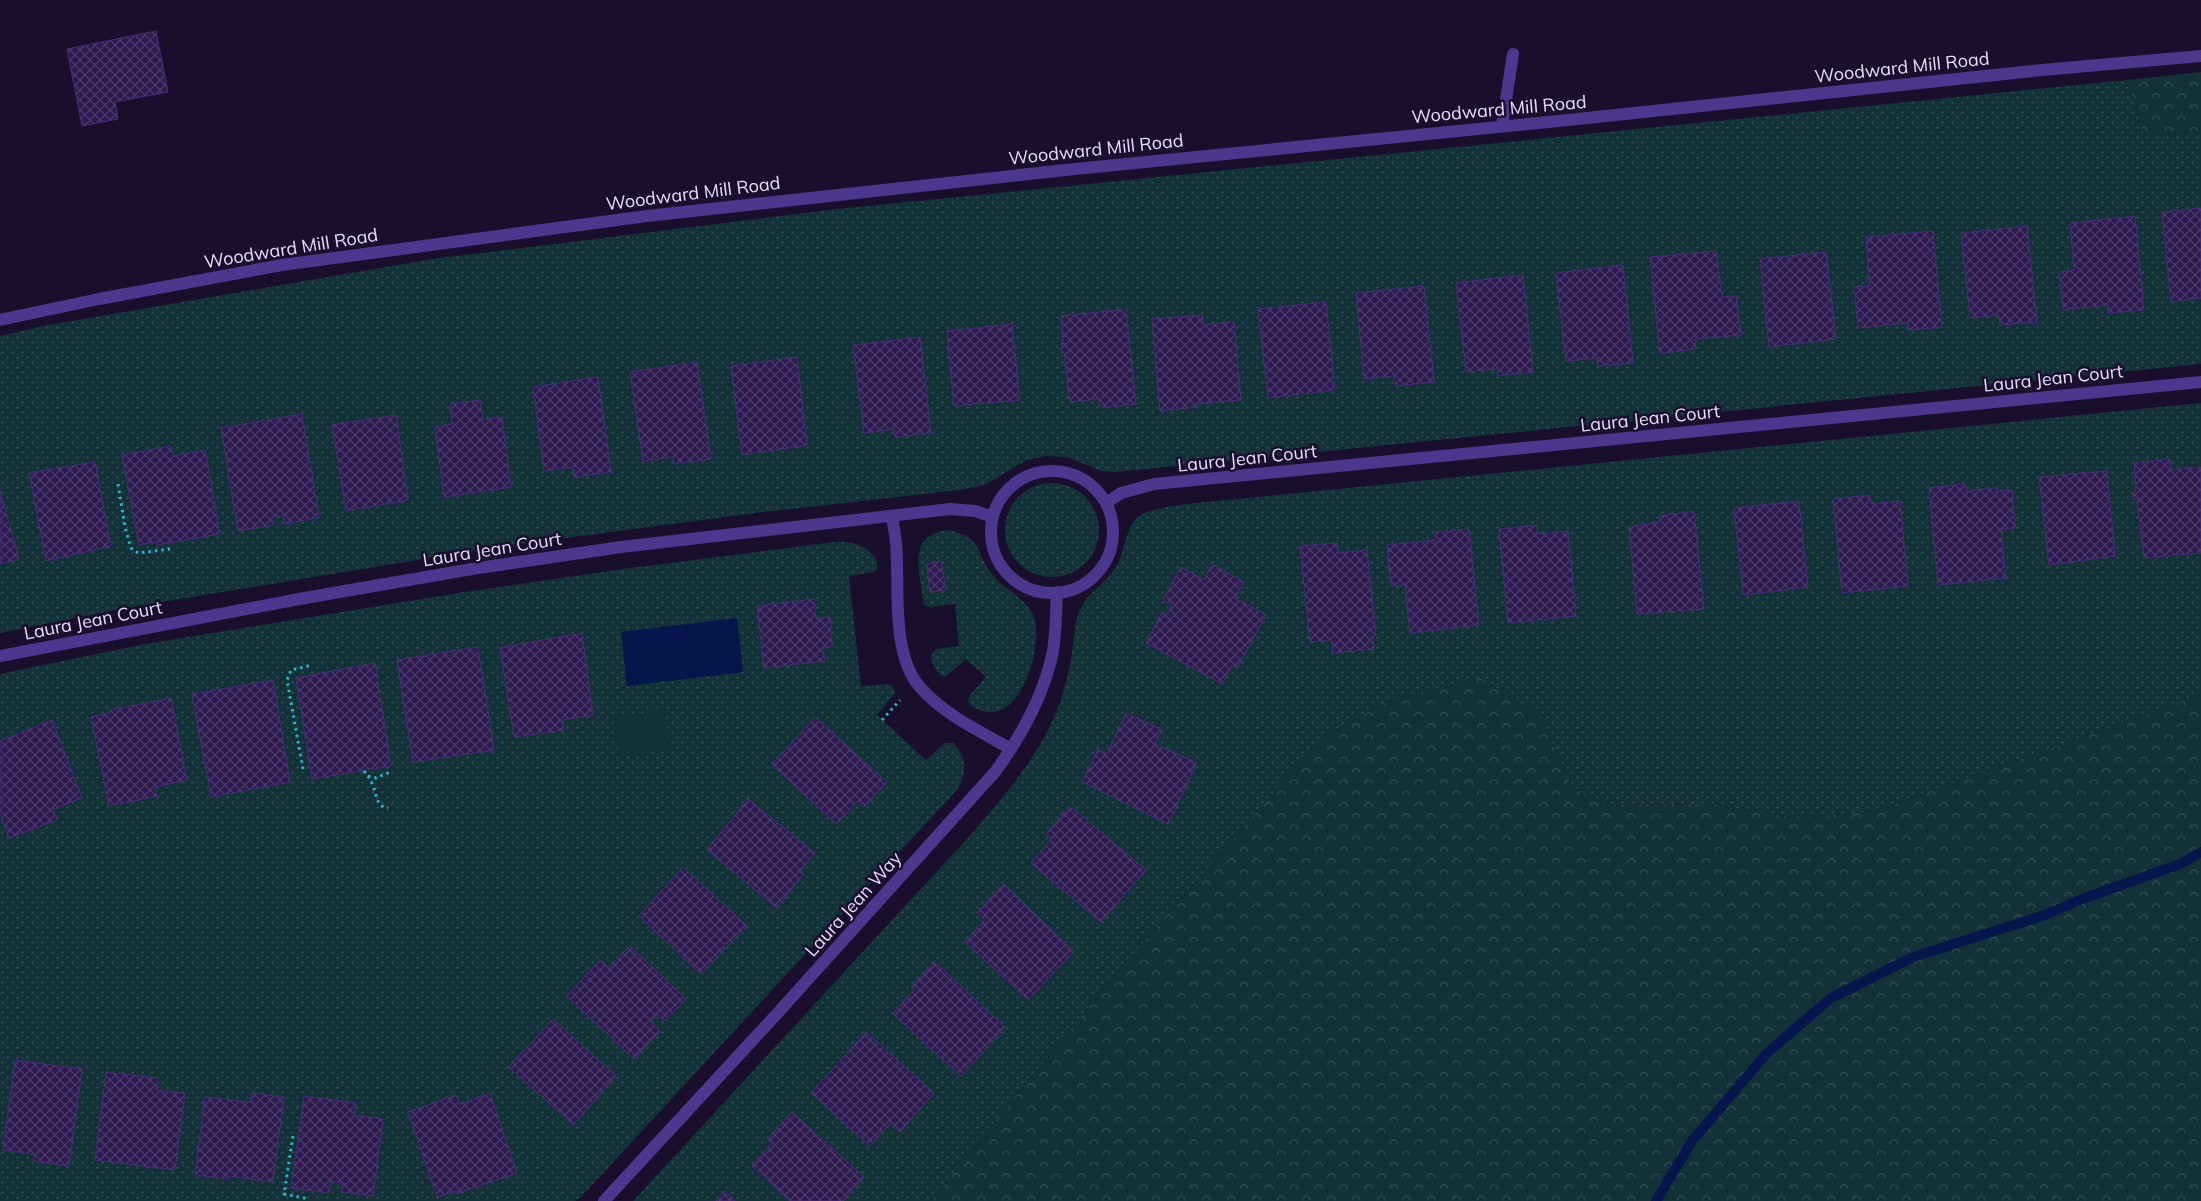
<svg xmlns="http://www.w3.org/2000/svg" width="2201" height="1201" viewBox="0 0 2201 1201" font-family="Mulish,sans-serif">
<defs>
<pattern id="grass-dots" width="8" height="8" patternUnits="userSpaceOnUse" patternTransform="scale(1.25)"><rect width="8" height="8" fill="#123237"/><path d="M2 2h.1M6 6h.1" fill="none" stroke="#344f55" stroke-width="1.8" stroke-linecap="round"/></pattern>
<pattern id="forest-crowns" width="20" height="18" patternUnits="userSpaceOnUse" patternTransform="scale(1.25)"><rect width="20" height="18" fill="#123237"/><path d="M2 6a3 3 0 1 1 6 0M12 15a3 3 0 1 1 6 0" fill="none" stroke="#344f55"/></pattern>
<pattern id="building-cross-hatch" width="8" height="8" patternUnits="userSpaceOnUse" patternTransform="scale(1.25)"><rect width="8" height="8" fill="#2d1a4f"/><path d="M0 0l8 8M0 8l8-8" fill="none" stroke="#4b3b69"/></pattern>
</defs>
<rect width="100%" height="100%" fill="#190f2c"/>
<path fill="url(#grass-dots)" d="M2127,80L2144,135L2201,132V364L1116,472L1101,471L1067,457L1046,456L1027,460L985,485L959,490L756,513L496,547L120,609L0,633V336L43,326L432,259L838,209Z
M2201,403V695L1874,811L1797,818L1711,804L1607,805L1572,787L1539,713L1395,698L1322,737L1112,978L931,1201H633L976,829C1012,786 1046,748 1063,693C1068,677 1071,661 1073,645C1075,633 1075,619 1081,608C1088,592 1105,584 1115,569C1125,554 1124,530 1138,517C1150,505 1218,501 1238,499Z
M1005 530a47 47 0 1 1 94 0a47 47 0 1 1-94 0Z
M949,530C985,539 974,552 992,574C1004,590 1026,597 1034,617C1043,643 1024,712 992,712C983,713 973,708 968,702L969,696L986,677L966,659L945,677C937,675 931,663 931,655L936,649L959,646L955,604L930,607L925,606L923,601C920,570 906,534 949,530Z
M835,542C853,541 867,545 877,561V569L873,572L849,576L861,686L888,684L893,686L895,693L877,715L926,760L945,743H953C968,758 967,774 956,791L582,1196L575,1201H0V674L145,644L465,592L623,569Z"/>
<path fill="url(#forest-crowns)" d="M2201,72V132L2144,135L2127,80Z
M1480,678L1539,713L1572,787L1607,805L1711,804L1797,818L1874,811L2201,695V1201H931L1112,978L1322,737L1395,698Z"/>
<path fill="#123237" d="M665,710L670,749L619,756L613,717Z"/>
<path fill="#07154d" d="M737,618L743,672L627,686L621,632Z"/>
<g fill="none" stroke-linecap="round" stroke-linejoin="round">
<path stroke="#07154d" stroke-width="10" d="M1656,1201L1692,1141L1767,1053L1831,998L1913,957L2045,915L2082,899L2180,864L2201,852"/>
</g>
<path fill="url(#building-cross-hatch)" stroke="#482b7c" d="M156,31L168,92L115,102L118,119L82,126L67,49Z
M2201,208V298L2171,302L2162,212Z
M2135,216L2144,310L2108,313V305L2063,310L2059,272L2074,270L2070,223Z
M2027,226L2037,322L2000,325L1999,315L1970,318L1961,233Z
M1933,231L1942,327L1908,330V323L1858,328L1854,287L1870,286L1866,237Z
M1716,251L1722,297L1736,296L1741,335L1695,339L1696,349L1660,353L1650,257Z
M1826,252L1836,339L1769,347L1760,259Z
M1623,265L1633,363L1598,366L1597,358L1566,361L1556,273Z
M1523,275L1533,372L1498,376L1497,369L1466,372L1456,283Z
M1424,286L1434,382L1396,386L1394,376L1364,379L1356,293Z
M1326,302L1335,390L1268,398L1258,309Z
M1126,309L1136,404L1100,408L1099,399L1070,402L1064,353L1061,349L1063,340L1061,316Z
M1202,315L1203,325L1234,322L1241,400L1196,404V407L1160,411L1152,319Z
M1012,324L1020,400L954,406L947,331Z
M920,337L931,433L895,437L894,429L864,433L853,345Z
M797,357L807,445L742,455L731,366Z
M697,362L711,459L674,464L673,457L643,461L630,372Z
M598,377L611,472L574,477L573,467L544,471L533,387Z
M480,400L483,420L502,417L511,487L444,497L435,427L452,424L450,404Z
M302,414L319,517L285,524L283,515L272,517L273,525L238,531L221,428Z
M396,415L408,500L346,511L332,425Z
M171,446L173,456L205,450L220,534L157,545L156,542L139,545L122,455Z
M2170,459L2171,470L2201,467V553L2144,558L2137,500L2133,499V493L2136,490L2134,463Z
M95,462L111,546L46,561L29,473Z
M2107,471L2115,556L2049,565L2039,477Z
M1965,484L1966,491L1996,488L1997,491L2012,490L2015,528L2001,529L2006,578L1938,585L1929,488Z
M0,490L19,559L0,564Z
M1870,495L1871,504L1900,501L1908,586L1842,593L1833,499Z
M1799,501L1808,587L1743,595L1734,508Z
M1694,511L1704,609L1637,614L1629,527L1660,522L1659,516Z
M1537,525L1538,534L1568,531L1576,616L1508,623L1499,529Z
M1469,529L1479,625L1410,633L1405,585L1391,586L1387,545L1436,540L1435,532Z
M1337,543L1338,553L1367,550L1376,635H1373L1374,649L1333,653L1332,640L1310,642L1300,546Z
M941,561L946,590L930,592L927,564Z
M1212,564L1244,582L1235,598L1266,615L1237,668L1232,665L1222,684L1146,643L1162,612L1167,615L1172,605L1163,600L1181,567L1204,580Z
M814,599L816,619L830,617L832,646L823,647L825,661L764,668L757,606Z
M582,633L593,715L563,720L564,730L514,737L500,648Z
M478,647L494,750L413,762L397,660Z
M375,663L391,766L312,779L296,678Z
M273,680L290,782L211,797L192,694Z
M171,698L187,780L155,787L157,796L109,806L91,717L110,713V710Z
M1126,713L1162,730L1155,744L1197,763L1168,824L1082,782L1098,749L1107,754Z
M815,717L887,782L864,807L857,801L837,824L772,765Z
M52,720L82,798L53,809L57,820L9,838L0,814V741Z
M748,799L815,853L800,872L803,875L777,908L707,850Z
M1070,806L1146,870L1101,922L1031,863L1052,839L1046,834Z
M683,867L747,926L729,945L726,942L723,946L725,948L701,974L639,916Z
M1004,884L1074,951L1028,1000L965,942L985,920L977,913Z
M630,946L686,999L665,1021L658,1014L651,1022L660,1031L634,1059L567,996L600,960L609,968Z
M935,962L1005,1027L961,1076L893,1014L914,990L911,987Z
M553,1019L616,1076L573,1125L509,1067Z
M866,1032L934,1093L900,1132L890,1123L870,1146L811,1093Z
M15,1060L82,1069L69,1166L34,1161V1154L3,1150Z
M106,1072L158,1078L156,1090L185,1093L175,1170L95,1160Z
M252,1093L284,1097L273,1182L229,1176V1179L195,1175L205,1097L250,1102Z
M490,1093L517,1173L456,1194L455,1191L437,1197L408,1112L456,1095L460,1104Z
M304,1096L356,1103L354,1115L383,1119L373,1196L341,1192L343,1183L331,1181L329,1193L291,1188Z
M792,1112L864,1177L843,1201H790L752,1166L772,1143L768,1139Z
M725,1191L735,1201H716Z"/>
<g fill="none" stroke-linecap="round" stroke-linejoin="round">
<path stroke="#28b5c5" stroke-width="3" stroke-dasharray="2.5 4" stroke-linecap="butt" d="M118,484L125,527L131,548L138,553L170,549
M882,720L900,700
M303,769L287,680L291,670L312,665
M364,771C368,776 371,780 373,786C377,795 376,807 388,808
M368,776L376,778L390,772
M293,1136L284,1194L309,1199"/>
<path stroke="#49388e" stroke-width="12" d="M1502,126L1513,54
M892,516C893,524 895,533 896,542C900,584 890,653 920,687C944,715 980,731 1011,749"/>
<path stroke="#49388e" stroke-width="12" d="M991 532a61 61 0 1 1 122 0a61 61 0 1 1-122 0Z
M1106,503L1121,493L1154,484L2201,382
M0,656L299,599L472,569L621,547L950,509L975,511L993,517
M604,1201L774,1017L995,772C1022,735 1044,696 1053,651C1056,632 1056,612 1057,592"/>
<path stroke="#49388e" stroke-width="12" d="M0,320L99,299L282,265L647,216L1065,170L1568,120L2042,70L2201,56"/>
</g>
<g text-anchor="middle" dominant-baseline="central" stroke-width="5" stroke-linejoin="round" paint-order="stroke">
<g font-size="18" fill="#e5dbff" stroke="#190f2c">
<text transform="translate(1902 67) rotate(-6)">Woodward Mill Road</text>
<text transform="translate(1499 109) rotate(-5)">Woodward Mill Road</text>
<text transform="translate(1096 149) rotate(-6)">Woodward Mill Road</text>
<text transform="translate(693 193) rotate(-7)">Woodward Mill Road</text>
<text transform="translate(291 248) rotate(-9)">Woodward Mill Road</text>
<text transform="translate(2053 378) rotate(-6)">Laura Jean Court</text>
<text transform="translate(1650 418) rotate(-6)">Laura Jean Court</text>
<text transform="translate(1247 458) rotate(-6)">Laura Jean Court</text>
<text transform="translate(492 549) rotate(-9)">Laura Jean Court</text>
<text transform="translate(93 620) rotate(-11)">Laura Jean Court</text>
<text transform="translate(853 904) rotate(-48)">Laura Jean Way</text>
</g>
</g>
</svg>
